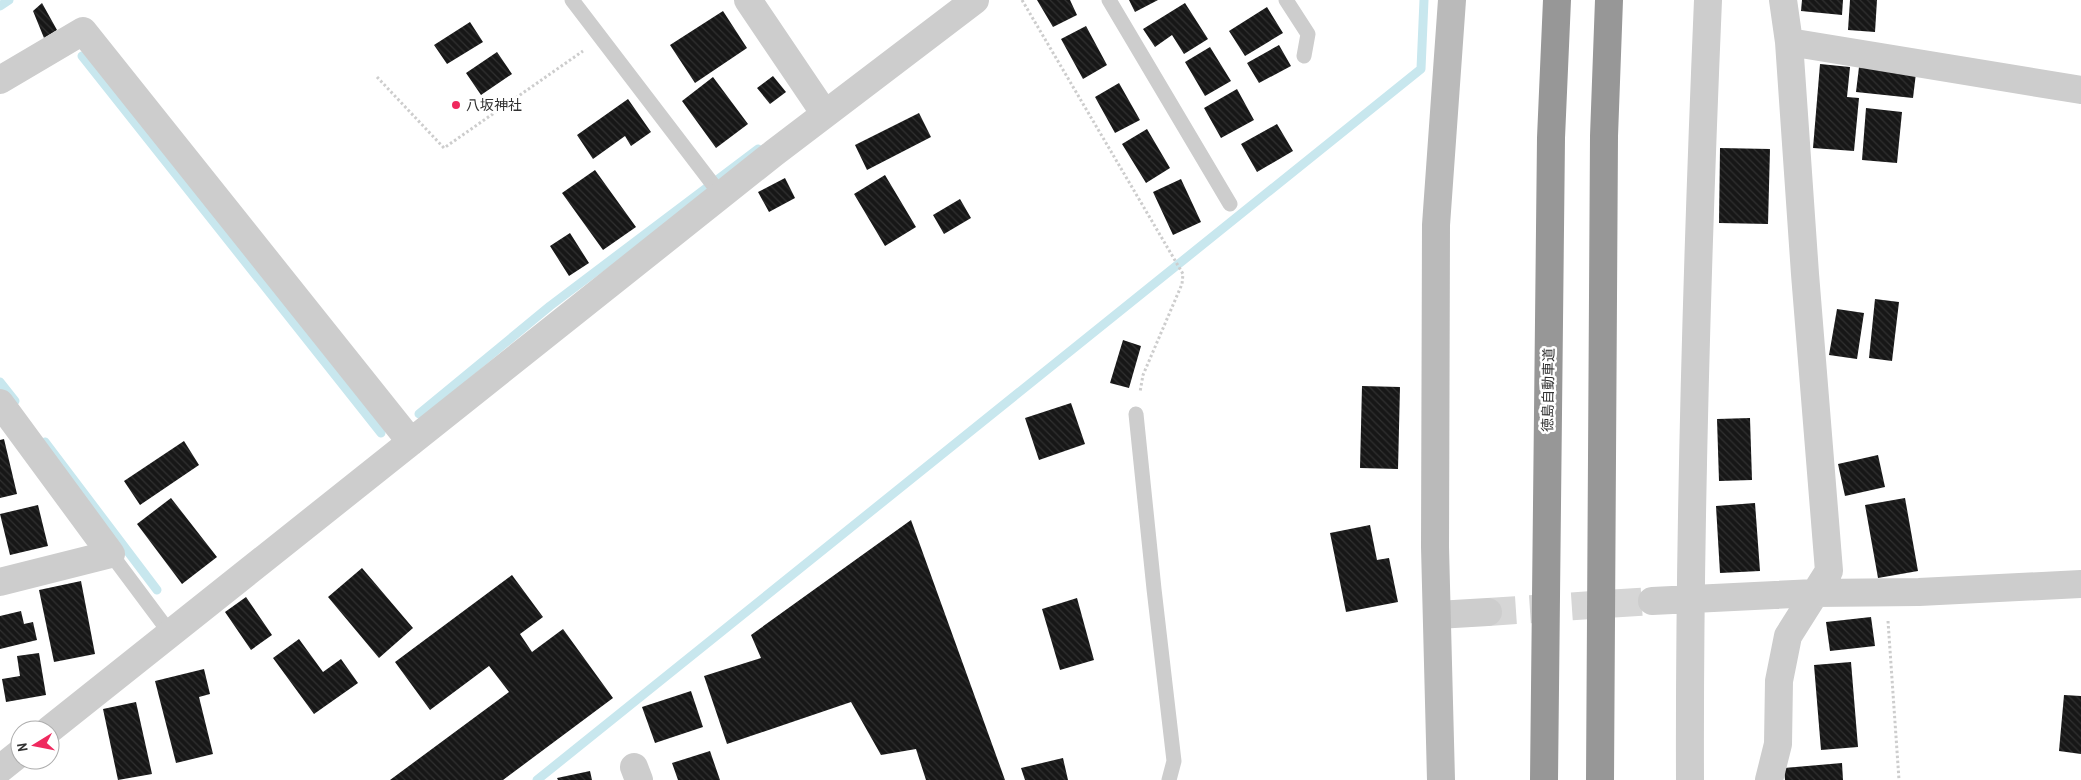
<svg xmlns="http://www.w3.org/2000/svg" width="2081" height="780" viewBox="0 0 2081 780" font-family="'Archivo Narrow','Noto Sans JP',sans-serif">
<defs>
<pattern id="building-back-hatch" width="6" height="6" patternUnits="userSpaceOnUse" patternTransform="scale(1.25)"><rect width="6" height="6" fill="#171717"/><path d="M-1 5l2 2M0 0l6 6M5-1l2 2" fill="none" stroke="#303030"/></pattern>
</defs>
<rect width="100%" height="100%" fill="#fff"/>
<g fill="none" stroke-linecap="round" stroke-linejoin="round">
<path stroke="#c8e7ee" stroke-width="9" d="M0,6L9,0
M82,56L381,433
M0,382L15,401
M419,414L550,306L758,149
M45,442L157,590
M537,780L1421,69L1424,0"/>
</g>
<path fill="url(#building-back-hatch)" d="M1037,0H1070L1077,15L1053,27Z
M1129,0H1158L1135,12Z
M1802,0H1843L1842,15L1801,11Z
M1850,0H1877L1875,32L1848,30Z
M42,3L57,30L44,38L33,11Z
M1185,3L1208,39L1184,54L1172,35L1155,47L1143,29Z
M1267,7L1283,33L1245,56L1229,31Z
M723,11L747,48L695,83L670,45Z
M470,22L483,42L447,64L434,45Z
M1086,26L1107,65L1083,79L1061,39Z
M1279,45L1291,66L1259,83L1247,63Z
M1210,47L1231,81L1205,96L1185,62Z
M497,52L512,74L481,95L466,73Z
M1820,64L1850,67L1847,97L1859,98L1854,151L1813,148Z
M1859,67L1916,73L1913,98L1856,92Z
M773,76L786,92L770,104L757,88Z
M713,77L748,124L716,148L682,101Z
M1119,83L1140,120L1115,133L1095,97Z
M1237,89L1254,120L1221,138L1204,108Z
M628,99L651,132L631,146L625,136L593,159L577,135Z
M1866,108L1902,112L1897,163L1862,160Z
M919,113L931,137L867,170L855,145Z
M1277,124L1293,151L1257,172L1241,144Z
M1147,129L1170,168L1146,183L1122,144Z
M1720,148L1770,149L1768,224L1719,223Z
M595,170L636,227L603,250L562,193Z
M885,175L916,227L885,246L854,194Z
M785,178L795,198L769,212L758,192Z
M1181,179L1201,222L1173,235L1153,192Z
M960,199L971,218L944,234L933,215Z
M570,233L589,263L569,276L550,246Z
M1875,299L1899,302L1892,361L1869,358Z
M1837,309L1864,313L1857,359L1829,355Z
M1123,340L1141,346L1129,388L1110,383Z
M1362,386L1400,387L1398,469L1360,468Z
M1071,403L1085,444L1039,460L1025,418Z
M1750,418L1752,480L1719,481L1717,419Z
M4,439L17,494L0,498V440Z
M184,441L199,465L140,505L124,481Z
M1878,455L1885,487L1845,496L1838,464Z
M171,498L217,557L182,584L137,524Z
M1905,498L1918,571L1878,578L1865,505Z
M1755,503L1760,571L1720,573L1716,506Z
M38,505L48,546L10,555L0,514Z
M911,520L1005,780H926L916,749L881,755L851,702L727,744L704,676L761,658L751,635Z
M1370,525L1377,560L1389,558L1398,602L1346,612L1330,533Z
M362,568L413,628L379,658L328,597Z
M512,575L543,617L520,634L532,652L563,629L613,698L503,780H390L509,692L489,666L430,710L395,662Z
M81,581L95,654L54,662L39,590Z
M246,597L272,635L251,650L225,612Z
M1077,598L1094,660L1060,670L1042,609Z
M21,611L24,624L33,622L37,640L0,649V616Z
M1871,617L1875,646L1830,651L1826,622Z
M299,639L323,672L341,659L358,683L314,714L273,658Z
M39,653L46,695L6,702L2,679L20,676L17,656Z
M1851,662L1858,747L1821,750L1814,665Z
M204,669L210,694L199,697L213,754L176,763L155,681Z
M691,691L703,727L655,743L642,707Z
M2064,695L2081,696V754L2059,751Z
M136,702L152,774L118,780L103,709Z
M710,751L720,780H678L672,763Z
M1063,758L1068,780H1025L1021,768Z
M1842,763L1843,780H1785L1784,768Z
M590,771L592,780H558L557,778Z"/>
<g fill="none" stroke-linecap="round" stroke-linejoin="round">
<path stroke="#d6d6d6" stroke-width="28" stroke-dasharray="28 14" stroke-linecap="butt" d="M1488,612L1652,601"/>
<path stroke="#cdcdcd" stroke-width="3" stroke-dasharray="2.5 2.5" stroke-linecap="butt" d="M1022,0L1183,274L1182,284L1143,375L1140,392
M377,77L444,148L583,51
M1888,621L1899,780"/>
<path stroke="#cdcdcd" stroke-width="15" d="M572,0L721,195
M1109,0L1230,204
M1286,0L1308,34L1304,56
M1136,414L1154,589L1174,761L1169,780
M111,554L170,633"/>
<path stroke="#cdcdcd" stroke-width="28" d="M748,0L825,114
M1789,42L2081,90
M0,80L83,31L411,442
M0,403L111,554L0,582
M1652,601L1815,593L1919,592L2081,584
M1437,615L1488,612
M49,730L774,153L975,0
M634,767L639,780
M0,769L20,753
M1690,780C1689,520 1697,260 1708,0
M1769,780L1778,744L1779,681L1788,636L1829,571L1805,274L1789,42L1783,0"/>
<path stroke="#bababa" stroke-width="28" d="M1441,780L1435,547L1436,225L1452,0"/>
<path stroke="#979797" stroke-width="28" d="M1544,780L1551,138L1557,0
M1600,780L1604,136L1609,0"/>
</g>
<circle fill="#ef295e" stroke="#fff" stroke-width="2" cx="456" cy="105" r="5"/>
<g text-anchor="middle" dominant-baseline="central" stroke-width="5" stroke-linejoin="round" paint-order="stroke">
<g font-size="14" fill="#303030" stroke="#fff" text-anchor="start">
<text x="466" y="105">八坂神社</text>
</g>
<g font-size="14" fill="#303030" stroke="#fff">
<text transform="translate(1548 390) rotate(-89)">徳島自動車道</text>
</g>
</g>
<g transform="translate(35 745) rotate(260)"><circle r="24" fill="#ffffff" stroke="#acacac"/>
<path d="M0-4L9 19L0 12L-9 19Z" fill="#ef295e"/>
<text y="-8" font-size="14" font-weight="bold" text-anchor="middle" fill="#303030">N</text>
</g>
</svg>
